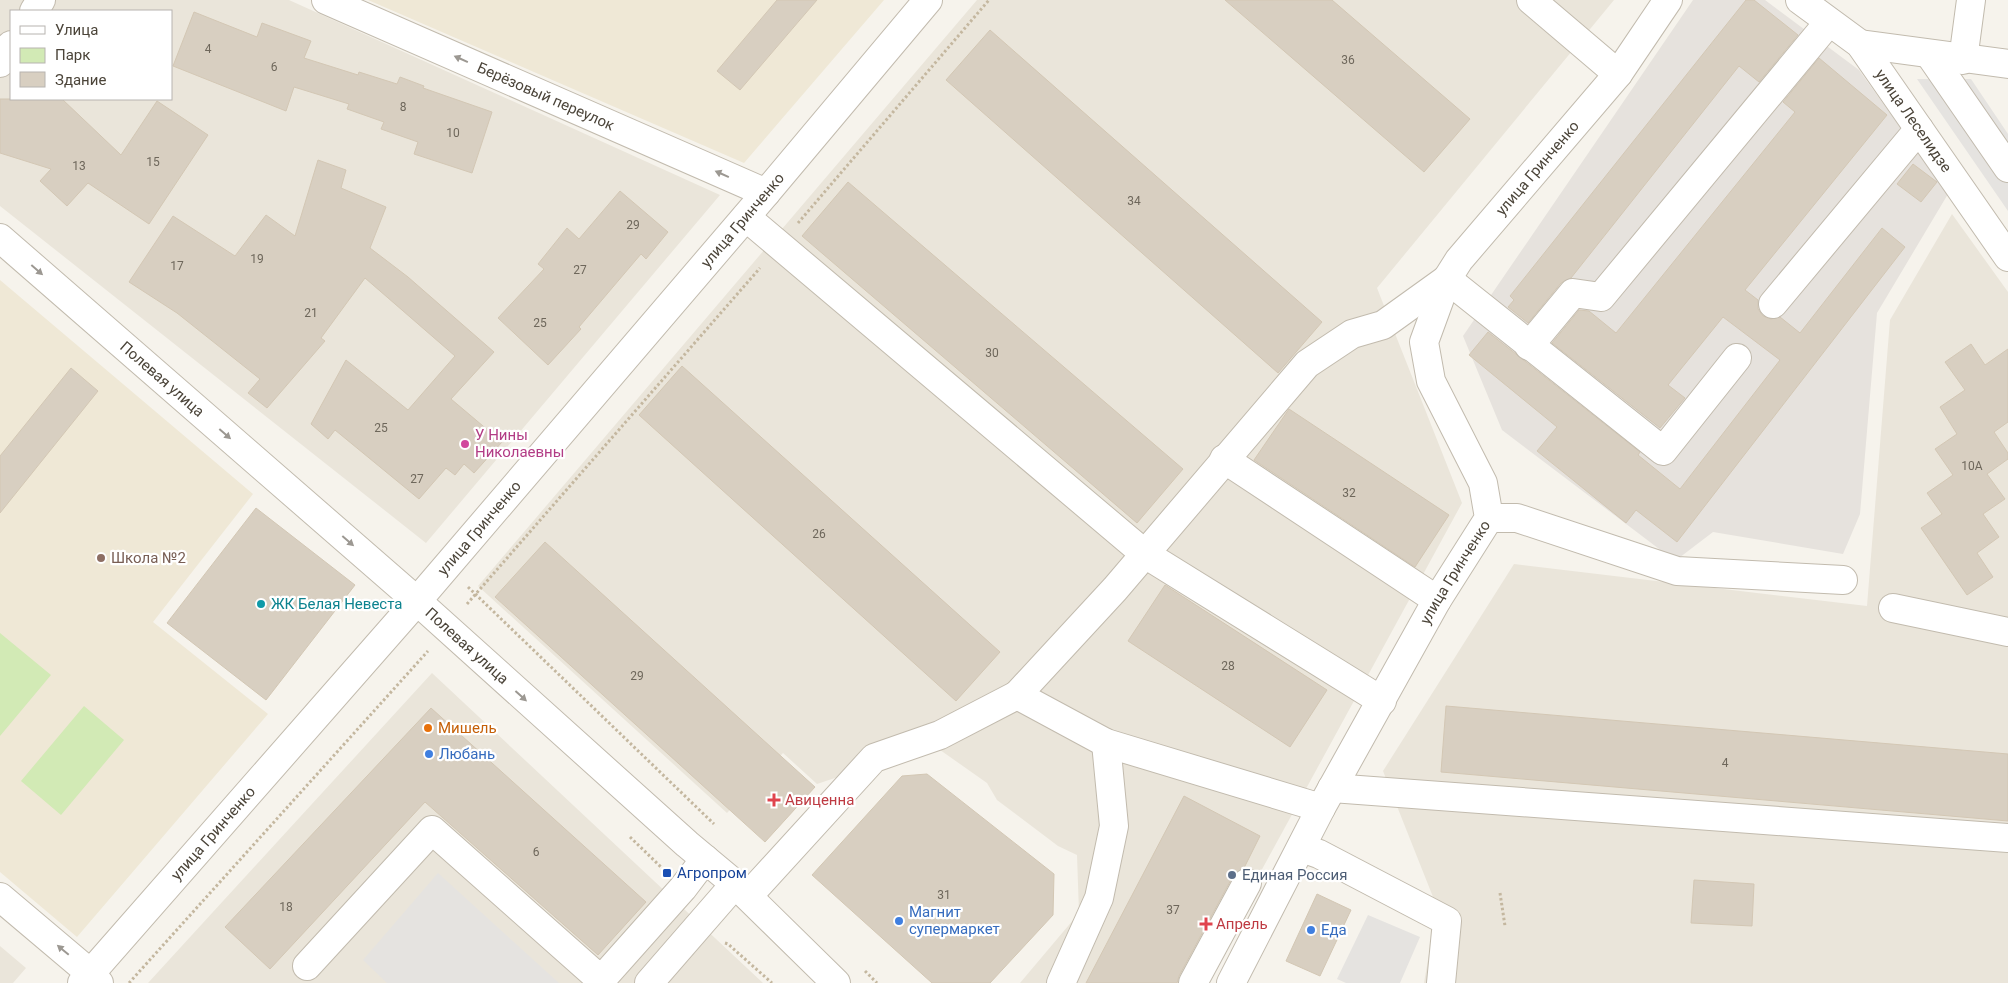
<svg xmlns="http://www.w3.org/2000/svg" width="2008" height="983" viewBox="0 0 2008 983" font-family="Roboto,sans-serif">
<rect width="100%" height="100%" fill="#f6f3ec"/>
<path fill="#eae5da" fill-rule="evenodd" d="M0,0H289L720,195L426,543L0,206ZM11,11H171V99H11Z
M977,0H1614L1377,288L1462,503L1200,983H1020L1079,913L1077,855L1058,846L997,800L987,783L933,745L817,784L783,753L727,813L478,586Z
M1952,214L2008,292V983H1424L1437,907L1383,771L1514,564L1867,606L1890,320Z
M432,673L763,983H148Z
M0,946L26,968L13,983H0Z"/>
<path fill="#e6e2dd" d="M1693,0H1765L1859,70L1948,194L1877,313L1860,514L1843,554L1713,532L1675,561L1502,430L1463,336Z"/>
<path fill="#efe8d6" d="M368,0H884L744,163Z
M0,280L253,494L153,622L268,714L77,937L0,872Z"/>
<path fill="#d2eab5" d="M0,633L51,675L0,736Z
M84,706L124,740L61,815L21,781Z"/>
<path fill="#e5e3e0" d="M1917,79H1971L2008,134V211Z
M438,873L559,983H387L363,960Z
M1368,915L1420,937L1400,983H1346L1337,979Z"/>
<path fill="#d8cfc1" stroke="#d3c7b4" d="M777,0H817L740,90L717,71Z
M1225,0H1332L1470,119L1424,172Z
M1746,0H1754L1798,35L1759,82L1739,66L1571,278L1561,283L1528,323L1508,307L1514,300L1510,296Z
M194,12L257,37L262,23L311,41L304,58L358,75L359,72L397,84L400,77L424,86L423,88L492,112L472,173L414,154L418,142L381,129L384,122L347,109L349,104L294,87L286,111L173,66Z
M990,30L1322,322L1278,373L946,80Z
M1819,58L1887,115L1745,290L1758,300V309L1763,316L1771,319L1780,317L1800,333L1882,228L1905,247L1677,542L1636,510L1626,523L1537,451L1557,427L1469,355L1488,332L1640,452L1638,455L1680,489L1780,360L1723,317L1668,385L1685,398L1660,428L1552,343L1579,310L1589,311L1616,333L1795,112L1783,102Z
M0,99H62L121,155L157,101L208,135L149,224L88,183L67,206L40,181L51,169L0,153Z
M318,160L346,170L341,188L386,207L370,248L408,277L494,352L451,399L502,442L474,473L464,464L455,475L446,468L419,499L335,430L328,439L311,424L346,360L408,410L455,356L365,278L321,338L325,341L267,408L248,393L260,379L177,313L129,282L173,216L235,256L266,215L295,236Z
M1913,164L1937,182L1921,202L1897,184Z
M848,182L1183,469L1137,523L802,236Z
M620,191L668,232L646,259L641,254L579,327L581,329L548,365L498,318L544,269L538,264L567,228L579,239Z
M1971,344L1985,365L2008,349V422L1994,432L2008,453V459L1987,474L2005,499L1983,514L1999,537L1977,553L1993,577L1967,595L1921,528L1942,514L1927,493L1953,475L1935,449L1957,434L1940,407L1965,390L1945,362Z
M682,366L1000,652L956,701L639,415Z
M71,368L98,391L0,513V456Z
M1289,409L1449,515L1415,567L1254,460Z
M256,508L355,585L266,700L167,623Z
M545,542L815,787L765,842L495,597Z
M1165,585L1327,690L1290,747L1128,641Z
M1446,706L2008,754V821L1441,772Z
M431,708L646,902L598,955L425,802L270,969L225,927Z
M927,774L1054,874L1053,915L990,983H932L812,875L902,776Z
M1184,796L1260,836L1244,868L1233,876L1179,976L1177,983H1086Z
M1694,880L1754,884L1752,926L1691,923Z
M1317,894L1351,910L1320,976L1286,961Z"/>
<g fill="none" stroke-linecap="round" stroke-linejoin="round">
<g stroke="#c2bbae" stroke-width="30">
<g id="minor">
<path id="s1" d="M326,0L766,193"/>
<path d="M1531,0L1618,74"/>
<path id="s2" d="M1800,0L1860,44L2008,257"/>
<path d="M34,11L41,0"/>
<path d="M1860,44L2008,64"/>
<path d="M1930,55L2008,168"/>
<path d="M1963,60L1971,0"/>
<path d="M0,63L11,45"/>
<path d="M746,217L1145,554L1382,701"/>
<path id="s3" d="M0,238L417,601L687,844L735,884L836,983"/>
<path d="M1773,304L1919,129"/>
<path d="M1529,346L1573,293L1601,297L1829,22"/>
<path d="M1224,459L1437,600"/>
<path d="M1489,518H1517L1677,571L1843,580"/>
<path d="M1893,608L2008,632"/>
<path d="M1017,695L1115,589L1307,364L1352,334L1383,325L1447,279L1663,451L1737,358"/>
<path d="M1332,788L2008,838"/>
<path d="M1302,848L1319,854L1447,921L1441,983"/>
<path d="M748,896L874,758L940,735L1017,695L1106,743L1321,808"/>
<path d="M0,897L90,973L99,983"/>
<path d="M307,966L432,830L601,980L683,888L705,859"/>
<path id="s4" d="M82,983L417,601L766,193L928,0"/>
<path d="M649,983L735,884"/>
<path d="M1061,983L1099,898L1114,826L1106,743"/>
<path d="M1193,983L1247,883"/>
<path id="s5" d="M1231,983L1321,808L1437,600L1489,518L1483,483L1431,381L1424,342L1447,279L1459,260L1618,74L1668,0"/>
</g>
</g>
<path stroke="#c4b79f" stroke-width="3" stroke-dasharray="2.5 2.5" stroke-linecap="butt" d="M798,223L989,0
M468,587L714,824
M467,604L760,268
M630,837L661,867
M1500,893L1505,926
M725,943L728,944L772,983
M865,971L877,983
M129,983L428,651"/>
<use href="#minor" stroke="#fff" stroke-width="28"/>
</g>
<defs><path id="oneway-solid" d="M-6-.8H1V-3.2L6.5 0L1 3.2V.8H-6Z" transform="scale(1.25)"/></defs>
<g fill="#9c9892">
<use href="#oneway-solid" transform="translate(461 59) rotate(-156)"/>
<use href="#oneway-solid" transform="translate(722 174) rotate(-156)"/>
<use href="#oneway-solid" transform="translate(37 270) rotate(41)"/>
<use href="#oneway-solid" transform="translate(225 434) rotate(41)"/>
<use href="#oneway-solid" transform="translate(348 541) rotate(41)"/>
<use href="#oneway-solid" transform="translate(521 696) rotate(42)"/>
<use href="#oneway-solid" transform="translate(63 950) rotate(-140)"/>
</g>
<circle fill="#d1479c" stroke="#fff" stroke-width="2" cx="465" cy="444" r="5"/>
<circle fill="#8d6e63" stroke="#fff" stroke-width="2" cx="101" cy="558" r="5"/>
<circle fill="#0f9aa8" stroke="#fff" stroke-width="2" cx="261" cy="604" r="5"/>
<circle fill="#e8710a" stroke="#fff" stroke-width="2" cx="428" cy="728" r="5"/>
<g fill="#3f7fe0" stroke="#fff" stroke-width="2">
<circle cx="429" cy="754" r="5"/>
<circle cx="899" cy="921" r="5"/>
<circle cx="1311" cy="930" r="5"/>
</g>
<g fill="#e0444e" stroke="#fff" stroke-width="2">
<path d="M771.5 792.5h5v5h5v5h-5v5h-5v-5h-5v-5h5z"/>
<path d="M1203.5 916.5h5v5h5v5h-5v5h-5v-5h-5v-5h5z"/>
</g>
<rect fill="#1a4fb4" stroke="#fff" stroke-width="2" x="662" y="868" width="10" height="10" rx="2.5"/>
<circle fill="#5c6f8a" stroke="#fff" stroke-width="2" cx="1232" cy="875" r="5"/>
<g text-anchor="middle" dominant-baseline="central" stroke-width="4.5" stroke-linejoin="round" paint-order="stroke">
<g font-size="12" fill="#6e675b">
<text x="208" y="49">4</text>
<text x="1348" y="60">36</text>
<text x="274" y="67">6</text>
<text x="403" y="107">8</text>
<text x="453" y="133">10</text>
<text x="153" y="162">15</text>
<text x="79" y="166">13</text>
<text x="1134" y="201">34</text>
<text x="633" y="225">29</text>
<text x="257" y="259">19</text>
<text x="177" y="266">17</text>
<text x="580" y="270">27</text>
<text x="311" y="313">21</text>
<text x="540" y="323">25</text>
<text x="992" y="353">30</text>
<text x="381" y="428">25</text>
<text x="1972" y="466">10А</text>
<text x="417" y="479">27</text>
<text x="1349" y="493">32</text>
<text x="819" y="534">26</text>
<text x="1228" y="666">28</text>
<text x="637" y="676">29</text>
<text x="1725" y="763">4</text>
<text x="536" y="852">6</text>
<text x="944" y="895">31</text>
<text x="286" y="907">18</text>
<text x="1173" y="910">37</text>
</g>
<g font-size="15" fill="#4b4439" stroke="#fff">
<text stroke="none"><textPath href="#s1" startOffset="240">Берёзовый переулок</textPath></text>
<text stroke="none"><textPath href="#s2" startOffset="168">улица Леселидзе</textPath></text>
<text stroke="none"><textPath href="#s5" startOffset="932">улица Гринченко</textPath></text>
<text stroke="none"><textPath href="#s4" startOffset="1009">улица Гринченко</textPath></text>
<text stroke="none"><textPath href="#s3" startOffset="215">Полевая улица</textPath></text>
<text stroke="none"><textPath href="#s4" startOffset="604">улица Гринченко</textPath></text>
<text stroke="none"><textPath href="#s5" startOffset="468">улица Гринченко</textPath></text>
<text stroke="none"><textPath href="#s3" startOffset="620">Полевая улица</textPath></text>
<text stroke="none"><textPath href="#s4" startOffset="199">улица Гринченко</textPath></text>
</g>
<g font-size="15" fill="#b23c85" stroke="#fff" text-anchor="start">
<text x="475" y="435">У Нины<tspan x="475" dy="17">Николаевны</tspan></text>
</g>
<g font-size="15" fill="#785e54" stroke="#fff" text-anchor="start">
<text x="111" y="558">Школа №2</text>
</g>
<g font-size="15" fill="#0d838f" stroke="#fff" text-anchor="start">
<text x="271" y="604">ЖК Белая Невеста</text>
</g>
<g font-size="15" fill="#c56008" stroke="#fff" text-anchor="start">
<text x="438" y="728">Мишель</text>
</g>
<g font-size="15" fill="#366cbe" stroke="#fff" text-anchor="start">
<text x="439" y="754">Любань</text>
<text x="909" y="912">Магнит<tspan x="909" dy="17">супермаркет</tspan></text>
<text x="1321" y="930">Еда</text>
</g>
<g font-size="15" fill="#be3a42" stroke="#fff" text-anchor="start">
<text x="785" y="800">Авиценна</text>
<text x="1216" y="924">Апрель</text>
</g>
<g font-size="15" fill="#164399" stroke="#fff" text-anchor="start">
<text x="677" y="873">Агропром</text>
</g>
<g font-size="15" fill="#4e5e75" stroke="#fff" text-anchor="start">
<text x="1242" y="875">Единая Россия</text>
</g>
</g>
<rect x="10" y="10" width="162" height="90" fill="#ffffff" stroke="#b7b4b0"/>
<rect x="20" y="26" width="25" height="8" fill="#ffffff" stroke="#b7b4b0"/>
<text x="55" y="35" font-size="15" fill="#4b4439">Улица</text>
<rect x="20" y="48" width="25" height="15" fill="#d2eab5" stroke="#b7b4b0"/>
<text x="55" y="60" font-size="15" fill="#4b4439">Парк</text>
<rect x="20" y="72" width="25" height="15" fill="#d8cfc1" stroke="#b7b4b0"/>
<text x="55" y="85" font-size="15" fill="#4b4439">Здание</text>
</svg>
